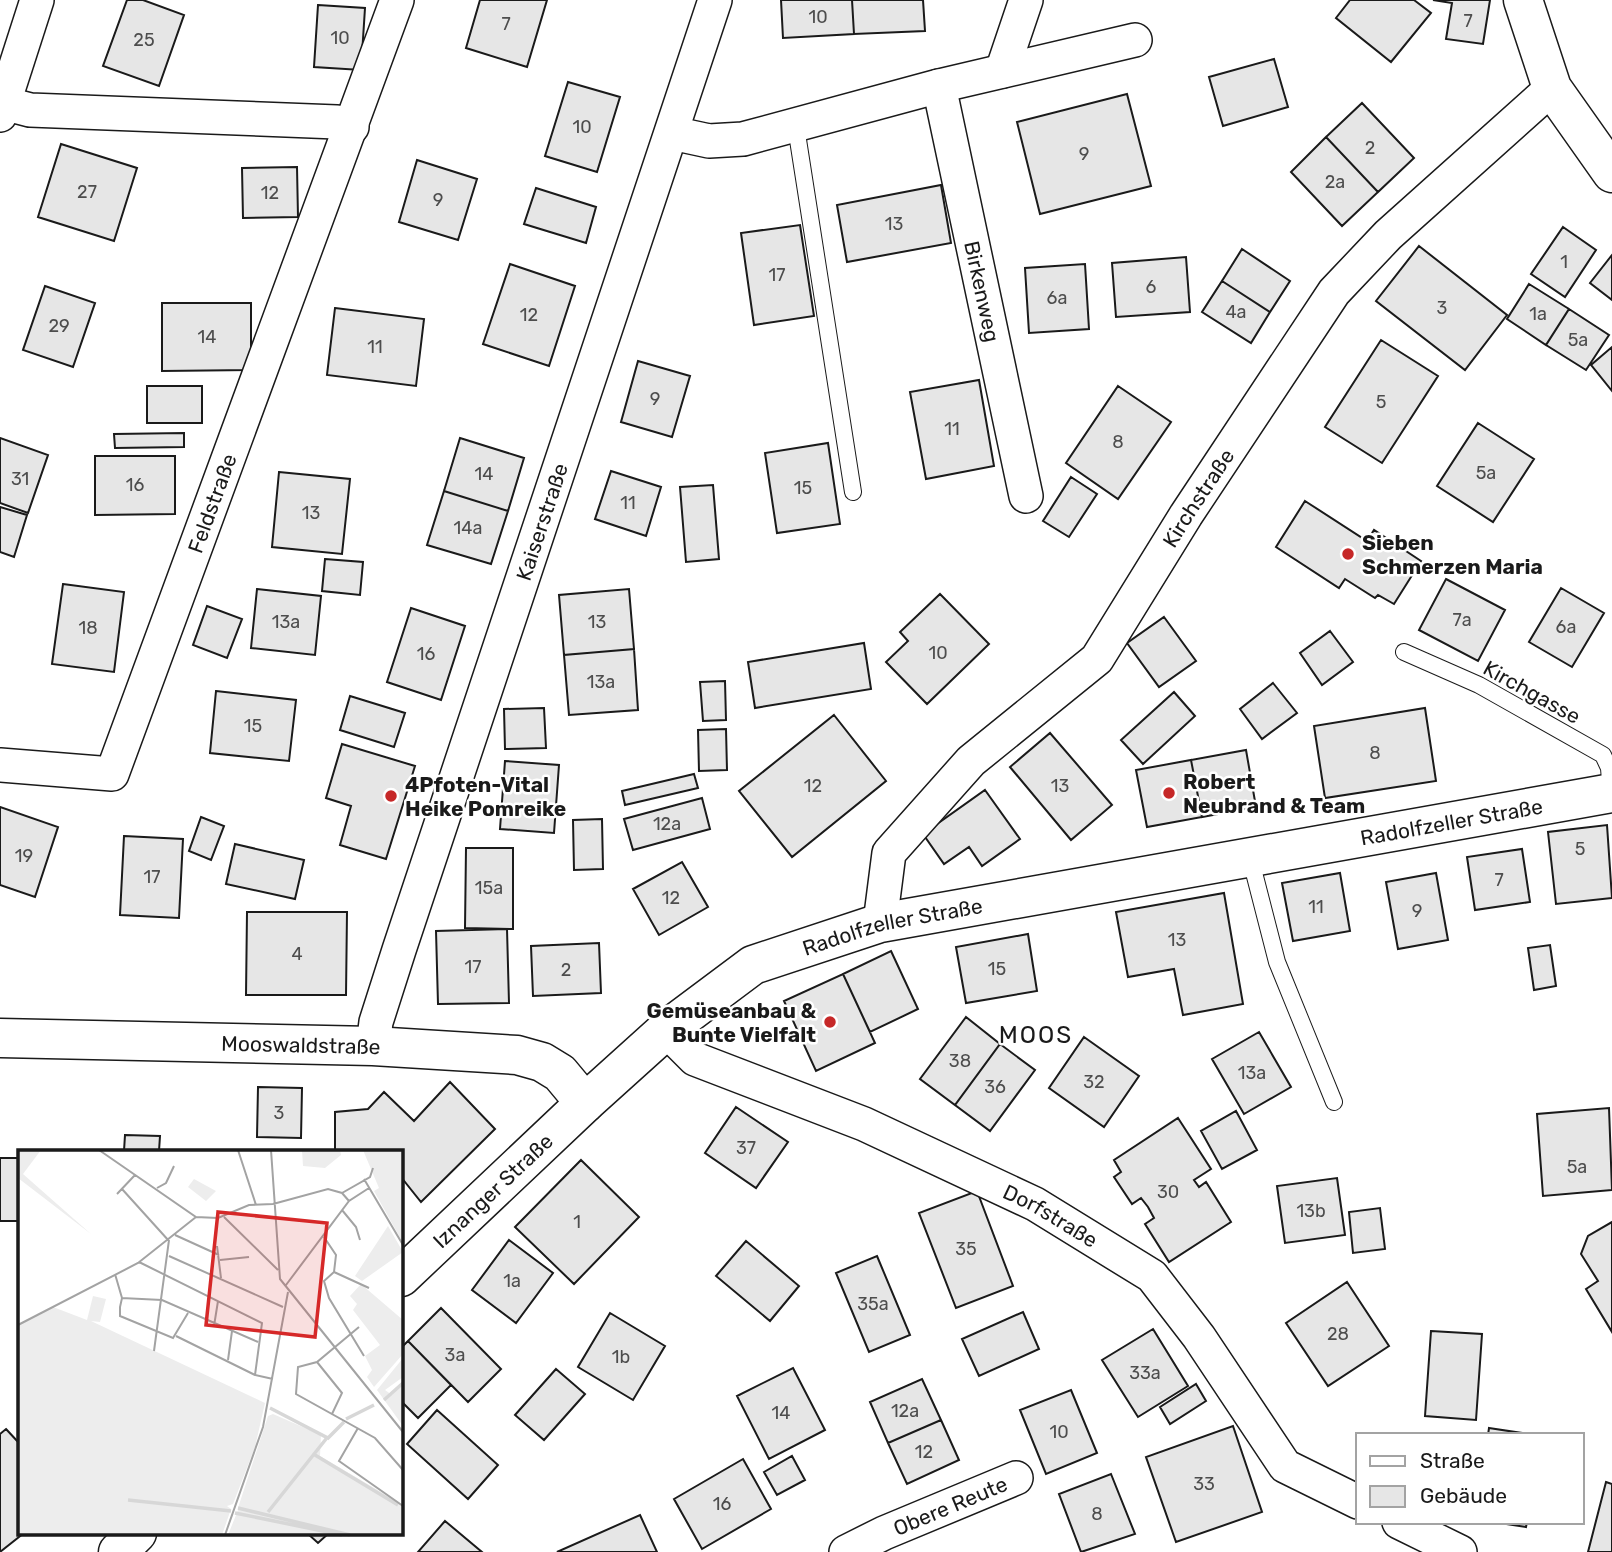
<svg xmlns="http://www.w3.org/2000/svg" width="1612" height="1552" viewBox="0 0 1612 1552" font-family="Rubik,sans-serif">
<rect width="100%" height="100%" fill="#fff"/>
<path fill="#e6e6e6" stroke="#1a1a1a" stroke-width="2" d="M127,0H143L184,15L159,86L103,66Z
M480,0H547L527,67L466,48Z
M781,0H852L854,34L783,38Z
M852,0H923L925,31L854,34Z
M1350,0H1414L1431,13L1391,62L1336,18Z
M1490,0L1483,44L1446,39L1452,3L1433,0Z
M318,5L365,8L361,70L314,67Z
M1274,59L1288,107L1223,126L1209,77Z
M568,82L620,97L597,172L545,156Z
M1127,94L1151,186L1040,214L1017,122Z
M1362,103L1414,158L1378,192L1326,137Z
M1326,137L1378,192L1342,226L1291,172Z
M61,144L137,168L114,241L38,217Z
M417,160L477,179L458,240L399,222Z
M297,167L298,217L243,218L242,168Z
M941,185L951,243L847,262L837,205Z
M536,188L596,207L586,243L524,224Z
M800,225L814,316L754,325L741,233Z
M1563,227L1596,250L1565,297L1531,274Z
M1419,246L1507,315L1465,370L1376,301Z
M1242,249L1290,281L1270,312L1222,281Z
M1612,255V300L1590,283Z
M1186,257L1190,312L1116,317L1112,263Z
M510,264L575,286L549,366L483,344Z
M1085,264L1089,329L1029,333L1025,268Z
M1222,281L1270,312L1251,343L1202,312Z
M1529,284L1569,309L1546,345L1507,319Z
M45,286L95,303L73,367L23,350Z
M162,303H251V370L162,371Z
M335,308L424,319L416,386L327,375Z
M1569,309L1609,335L1586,370L1546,345Z
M1381,340L1438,376L1382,463L1325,427Z
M1612,347V391L1591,365Z
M638,361L690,376L672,437L621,422Z
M979,380L994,466L926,479L910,392Z
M147,386H202V423H147Z
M1118,386L1171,422L1118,499L1066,463Z
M1478,423L1534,459L1493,522L1437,486Z
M184,433V447L115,448L114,434Z
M0,438L48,455L28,513L0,503Z
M460,438L524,458L508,511L444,491Z
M828,443L840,524L777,533L765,453Z
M95,456H175V514L95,515Z
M611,471L661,487L646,536L595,519Z
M279,472L350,479L342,554L272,547Z
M1071,477L1097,494L1069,537L1043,521Z
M713,485L719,559L686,562L680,487Z
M444,491L508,511L491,564L427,545Z
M1305,501L1367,541L1374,530L1421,561L1394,604L1378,595L1375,598L1345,579L1339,588L1276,547Z
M0,507L27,515L14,557L0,552Z
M325,559L363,562L360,595L322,591Z
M1446,579L1505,610L1478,661L1419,630Z
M63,584L124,592L114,672L52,664Z
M1561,588L1604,613L1572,667L1529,642Z
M257,589L321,596L315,655L251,648Z
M629,589L634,649L564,655L559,595Z
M940,594L989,644L927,704L886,662L908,641L900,632Z
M207,606L242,619L227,658L193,645Z
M411,608L465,626L441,700L387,682Z
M1164,617L1196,661L1159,687L1127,643Z
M1330,631L1353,662L1322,685L1300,653Z
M864,643L871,689L755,708L748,662Z
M634,649L638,710L569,715L564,655Z
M725,681L726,720L703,721L700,682Z
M1273,683L1297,713L1262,739L1240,709Z
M216,691L296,700L289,761L210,753Z
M1174,692L1195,716L1143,764L1121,740Z
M350,696L405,713L394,747L340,730Z
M544,708L546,748L505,749L504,709Z
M1425,708L1436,781L1325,798L1314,726Z
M834,715L886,781L792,857L739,791Z
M726,729L727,770L699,771L698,730Z
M1050,733L1112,805L1071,840L1010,767Z
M342,744L415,766L386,859L340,845L351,806L326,798Z
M1246,750L1256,807L1202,817L1191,760Z
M1191,760L1202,817L1147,827L1136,770Z
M505,761L559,765L554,833L500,829Z
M694,774L698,788L625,805L622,791Z
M985,790L1020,839L982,866L969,847L944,864L923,834Z
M702,798L710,829L633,850L624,819Z
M0,807L58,827L35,897L0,885Z
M201,817L224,826L211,860L189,851Z
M602,819L603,869L574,870L573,820Z
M1607,825L1612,898L1556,904L1548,832Z
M124,836L183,839L179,918L120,915Z
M235,844L304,860L295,899L226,884Z
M466,848H513V929L465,928Z
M1522,849L1530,902L1475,910L1467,857Z
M682,862L708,907L659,935L633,889Z
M1340,873L1350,931L1293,941L1282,883Z
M1436,873L1448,940L1398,949L1386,882Z
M1224,893L1243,1004L1183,1015L1174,969L1128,977L1116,912Z
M247,912H347L346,995H246Z
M507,929L509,1003L438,1004L436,931Z
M1028,934L1037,991L966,1003L956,947Z
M599,943L601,993L533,996L531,946Z
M1550,945L1556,986L1534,990L1528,948Z
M891,951L918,1009L870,1032L843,974Z
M843,974L875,1043L816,1071L784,1001Z
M966,1017L1000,1044L955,1105L920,1079Z
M1259,1032L1291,1087L1244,1114L1212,1059Z
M1084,1037L1139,1076L1104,1127L1049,1088Z
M1000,1044L1035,1070L990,1131L955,1105Z
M450,1082L495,1129L421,1202L401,1177V1151H335V1112L368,1109L384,1092L414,1121Z
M258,1087L302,1088L301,1138L257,1137Z
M736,1107L788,1142L756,1188L705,1153Z
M1609,1108L1612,1190L1543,1196L1537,1114Z
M1236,1111L1257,1150L1222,1169L1201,1131Z
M1178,1118L1211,1169L1194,1180L1199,1187L1206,1182L1231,1222L1169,1262L1145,1224L1154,1218L1148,1207L1141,1198L1132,1204L1114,1177L1121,1172L1114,1160Z
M125,1135L160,1136L159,1151H124Z
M0,1158H19V1221H0Z
M581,1160L639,1217L574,1284L515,1227Z
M1337,1178L1345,1235L1285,1243L1277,1186Z
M977,1191L1013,1286L956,1308L919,1213Z
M1380,1208L1385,1249L1353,1253L1349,1212Z
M1612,1222V1332L1586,1289L1598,1281L1581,1254L1588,1236Z
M509,1240L553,1273L516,1323L472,1290Z
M746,1241L799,1286L770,1321L716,1276Z
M877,1256L910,1335L869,1352L836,1273Z
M1347,1282L1389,1346L1328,1386L1286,1323Z
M441,1308L501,1369L468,1402L408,1341Z
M1023,1312L1039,1349L979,1376L962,1339Z
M610,1313L665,1346L633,1400L578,1367Z
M1153,1329L1188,1386L1138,1417L1102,1360Z
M1431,1331L1482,1334L1476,1420L1425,1416Z
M408,1341L451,1385L418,1418L401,1401V1348Z
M793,1368L825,1430L769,1459L737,1396Z
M556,1369L585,1394L544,1440L515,1415Z
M922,1379L941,1420L888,1443L870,1402Z
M1196,1384L1206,1401L1170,1424L1160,1407Z
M1071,1390L1097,1453L1046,1474L1020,1410Z
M437,1410L498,1465L468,1499L407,1444Z
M941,1420L959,1460L907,1484L888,1443Z
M1233,1426L1262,1512L1176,1542L1146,1457Z
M1489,1428L1535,1435H1488Z
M6,1429L19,1443V1533H24L0,1552V1434Z
M792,1456L805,1480L777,1495L764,1472Z
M743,1459L771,1509L702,1549L674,1499Z
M1111,1474L1135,1534L1081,1552L1059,1494Z
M1606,1482L1612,1484V1552H1588Z
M640,1515L657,1552H557Z
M445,1521L482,1552H418Z
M1493,1522H1527L1526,1527Z
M307,1533H329L318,1543Z"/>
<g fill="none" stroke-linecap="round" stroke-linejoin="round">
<g stroke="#1a1a1a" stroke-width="18">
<path id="lane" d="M796,127L853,492
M1404,652L1479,685L1603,755L1609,768L1611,793
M1250,857L1277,962L1334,1102"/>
</g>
<g stroke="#1a1a1a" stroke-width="36">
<g id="street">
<path d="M1002,71L1026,0"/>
<path id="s1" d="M939,86L1026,496"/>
<path d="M3,103L30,110L337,122L352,127"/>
<path d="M0,115L37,0"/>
<path d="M672,133L709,141L743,139L939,86L1135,40"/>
<path id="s2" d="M0,765L112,774L397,0"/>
<path id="s3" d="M880,923L889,853L971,761L1097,659L1186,515L1334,292L1388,235L1552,88"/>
<path id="s4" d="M666,1030L695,1059L864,1124L1035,1204L1152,1276L1199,1337L1285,1466L1358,1502"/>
<path id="s5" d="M373,1046L376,1022L399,950L715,0"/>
<path d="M1399,1522L1460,1552"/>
<path id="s6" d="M846,1552L884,1533L1016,1478"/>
</g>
</g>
<g stroke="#1a1a1a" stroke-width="41">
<g id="secondary">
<path d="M1523,0L1552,88L1612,173"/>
<path id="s7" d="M0,1038L373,1046L517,1055L542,1062L560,1073L585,1103"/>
<path id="s8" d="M401,1277L585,1103L666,1030L753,965L880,923L1612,793"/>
<path d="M118,1552L137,1533"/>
</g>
</g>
<use href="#lane" stroke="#fff" stroke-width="16"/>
<use href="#street" stroke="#fff" stroke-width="33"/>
<use href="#secondary" stroke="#fff" stroke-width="38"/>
</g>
<g fill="#c62828" stroke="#fff" stroke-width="2.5">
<circle cx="1348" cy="554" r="7"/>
<circle cx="1169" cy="793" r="7"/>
<circle cx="391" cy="796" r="7"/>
<circle cx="830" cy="1022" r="7"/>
</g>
<g text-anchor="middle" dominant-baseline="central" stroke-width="5" stroke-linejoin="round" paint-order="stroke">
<g font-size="18" fill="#4d4d4d">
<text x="818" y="17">10</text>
<text x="1468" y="21">7</text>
<text x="506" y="24">7</text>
<text x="340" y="38">10</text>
<text x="144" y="40">25</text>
<text x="582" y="127">10</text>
<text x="1370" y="148">2</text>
<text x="1084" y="154">9</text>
<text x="1335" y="182">2a</text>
<text x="87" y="192">27</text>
<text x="270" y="193">12</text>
<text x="438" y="200">9</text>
<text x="894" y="224">13</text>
<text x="1564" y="262">1</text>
<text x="777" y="275">17</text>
<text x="1151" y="287">6</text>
<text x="1057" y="298">6a</text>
<text x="1442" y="308">3</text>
<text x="1236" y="312">4a</text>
<text x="1538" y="314">1a</text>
<text x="529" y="315">12</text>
<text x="59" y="326">29</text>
<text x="207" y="337">14</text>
<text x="1578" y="340">5a</text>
<text x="375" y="347">11</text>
<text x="655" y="399">9</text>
<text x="1381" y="402">5</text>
<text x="952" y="429">11</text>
<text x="1118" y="442">8</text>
<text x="1486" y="473">5a</text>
<text x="484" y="474">14</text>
<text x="20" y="479">31</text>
<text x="135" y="485">16</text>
<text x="803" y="488">15</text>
<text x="628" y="503">11</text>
<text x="311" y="513">13</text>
<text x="468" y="528">14a</text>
<text x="1462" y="620">7a</text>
<text x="286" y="622">13a</text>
<text x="597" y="622">13</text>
<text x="1566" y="627">6a</text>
<text x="88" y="628">18</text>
<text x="938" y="653">10</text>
<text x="426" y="654">16</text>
<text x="601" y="682">13a</text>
<text x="253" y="726">15</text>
<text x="1375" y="753">8</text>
<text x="813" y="786">12</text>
<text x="1060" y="786">13</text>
<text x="667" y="824">12a</text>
<text x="1580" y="849">5</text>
<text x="24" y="856">19</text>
<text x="152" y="877">17</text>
<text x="1499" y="880">7</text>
<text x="489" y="888">15a</text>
<text x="671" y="898">12</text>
<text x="1316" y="907">11</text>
<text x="1417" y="911">9</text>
<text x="1177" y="940">13</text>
<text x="297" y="954">4</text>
<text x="473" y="967">17</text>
<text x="997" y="969">15</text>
<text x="566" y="970">2</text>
<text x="960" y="1061">38</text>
<text x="1252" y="1073">13a</text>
<text x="1094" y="1082">32</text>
<text x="995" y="1087">36</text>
<text x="279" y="1113">3</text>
<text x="746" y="1148">37</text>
<text x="1577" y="1167">5a</text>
<text x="1168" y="1192">30</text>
<text x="1311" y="1211">13b</text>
<text x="577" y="1222">1</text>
<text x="966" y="1249">35</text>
<text x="512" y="1281">1a</text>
<text x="873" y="1304">35a</text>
<text x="1338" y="1334">28</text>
<text x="455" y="1355">3a</text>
<text x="621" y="1357">1b</text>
<text x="1145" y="1373">33a</text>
<text x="905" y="1411">12a</text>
<text x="781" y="1413">14</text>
<text x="1059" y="1432">10</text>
<text x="924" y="1452">12</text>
<text x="1204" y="1484">33</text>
<text x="722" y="1504">16</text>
<text x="1097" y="1514">8</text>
</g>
<g font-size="21" fill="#1a1a1a" stroke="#fff">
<text stroke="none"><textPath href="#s1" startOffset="210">Birkenweg</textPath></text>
<text stroke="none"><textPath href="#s3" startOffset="546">Kirchstraße</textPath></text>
<text stroke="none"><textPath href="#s2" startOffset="401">Feldstraße</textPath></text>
<text stroke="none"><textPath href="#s5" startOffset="551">Kaiserstraße</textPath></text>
<text transform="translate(1532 692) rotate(29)">Kirchgasse</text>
<text stroke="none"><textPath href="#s8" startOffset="1185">Radolfzeller Straße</textPath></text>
<text stroke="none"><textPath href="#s8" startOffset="616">Radolfzeller Straße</textPath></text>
<text stroke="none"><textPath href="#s7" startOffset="301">Mooswaldstraße</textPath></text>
<text stroke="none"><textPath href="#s8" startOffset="126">Iznanger Straße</textPath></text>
<text stroke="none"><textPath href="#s4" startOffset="430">Dorfstraße</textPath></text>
<text stroke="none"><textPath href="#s6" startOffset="114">Obere Reute</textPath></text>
</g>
<g font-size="21" font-weight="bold" fill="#1a1a1a" stroke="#fff" text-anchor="start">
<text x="1362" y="542">Sieben<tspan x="1362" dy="24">Schmerzen Maria</tspan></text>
<text x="1183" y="781">Robert<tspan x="1183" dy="24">Neubrand &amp; Team</tspan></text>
<text x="405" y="784">4Pfoten-Vital<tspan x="405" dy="24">Heike Pomreike</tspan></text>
<text x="816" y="1010" text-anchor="end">Gemüseanbau &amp;<tspan x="816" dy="24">Bunte Vielfalt</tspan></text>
</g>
<g font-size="24" letter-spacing="2" fill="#1a1a1a" stroke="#fff">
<text x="1036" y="1035">MOOS</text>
</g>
</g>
<g transform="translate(18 1150)">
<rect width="385" height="385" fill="#fff"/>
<path d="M0,0H23L5,24L73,84L0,28ZM284,0H322L323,5L307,18L285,16ZM345,0H385V93L356,41L361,38ZM176,29L198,41L188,51L170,37ZM370,76L385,102L344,131L337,126ZM343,134L385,170V204L356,237L349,227L354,220L347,206L362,195L335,160L339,154L332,146ZM75,146L88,149L82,172L73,171L247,253L237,297L215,354L209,356L213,359L204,385H0V175L35,157L69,170ZM385,208V227L367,240L374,245L385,232V276L359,240ZM255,264L303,285L302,306L385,355V385H210L220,360H224L220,358L250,266Z" fill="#ededed"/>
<path fill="none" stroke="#d7d7d7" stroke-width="3.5" d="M366,250L385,233M252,258L310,288L326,272M328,269L356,255M297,305L380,355M110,350L213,361M220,358L332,385M250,362L308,289M217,363L324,385"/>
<path fill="none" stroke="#a3a3a3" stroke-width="2" d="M81,0L178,67L200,68L231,55L255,54M220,0L238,55M253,0L262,129L385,282M346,29L385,95M139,38L148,33L156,16M104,39L151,91M324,43L352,27L355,18M99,44L117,25M255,54L310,39L324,43L331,51M324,60L338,77L342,90M206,67L260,120M157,85L201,105M306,87L318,105L316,122L306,131L311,148L346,206M199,96L203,128M151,106L265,157M202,110L231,107M121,112L244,173L237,225L255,229M316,122L351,138M97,124L104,148M268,135L331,51L351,38M170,163L155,188L102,166V157L104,148L144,150L240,192M0,175L120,113L178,67M196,176L200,151M341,177L299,212L280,217L278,244L357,288L385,320M158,186L237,225M136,201L151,90M210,210L214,181M299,212L324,243L314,264M340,278L321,311L385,356M207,385L245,277L270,142"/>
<path fill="#d62828" fill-opacity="0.15" stroke="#d62828" stroke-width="3.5" d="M200,62L309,73L297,187L188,175Z"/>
<rect width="385" height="385" fill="none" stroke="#1a1a1a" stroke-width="3.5"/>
</g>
<rect x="1356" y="1433" width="228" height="91" fill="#ffffff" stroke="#a3a3a3" stroke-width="2"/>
<rect x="1370" y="1456" width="35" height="10" fill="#ffffff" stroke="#a3a3a3" stroke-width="2"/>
<text x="1420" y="1468" font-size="21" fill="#1a1a1a">Straße</text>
<rect x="1370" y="1486" width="35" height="21" fill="#e6e6e6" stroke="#a3a3a3" stroke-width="2"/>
<text x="1420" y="1503" font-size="21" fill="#1a1a1a">Gebäude</text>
</svg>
